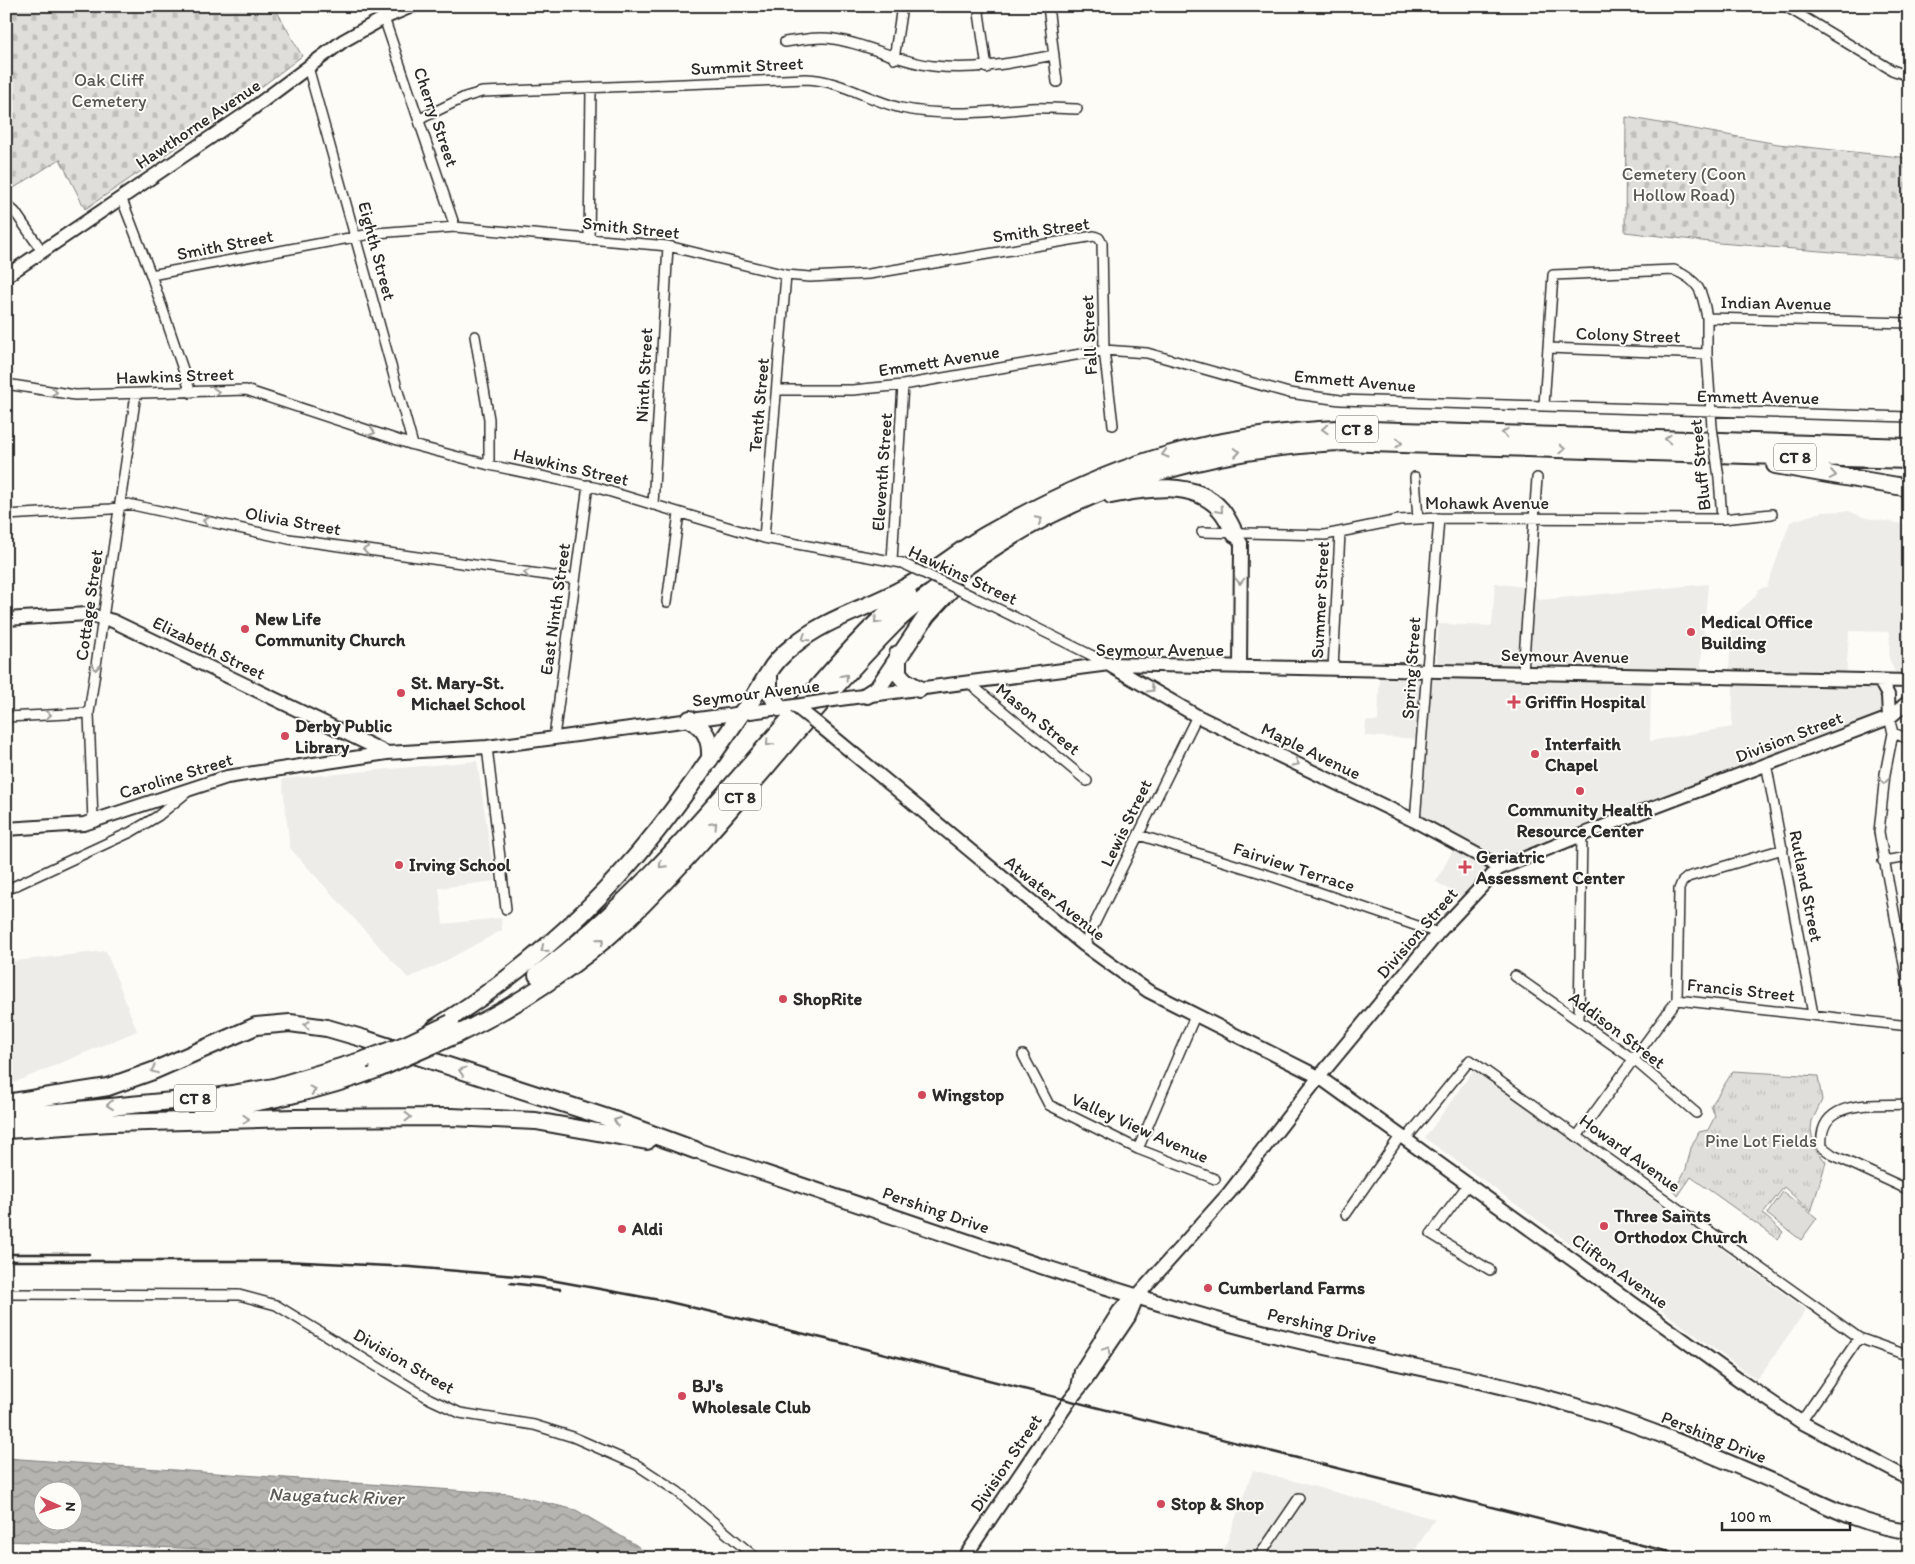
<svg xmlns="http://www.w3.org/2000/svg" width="1915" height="1564" viewBox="0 0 1915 1564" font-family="Itim,sans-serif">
<defs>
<pattern id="cemetery-stones" width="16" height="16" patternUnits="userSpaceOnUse" patternTransform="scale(1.25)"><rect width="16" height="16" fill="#dfdeda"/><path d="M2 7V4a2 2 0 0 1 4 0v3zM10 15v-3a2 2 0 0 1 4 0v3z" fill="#c0bfbb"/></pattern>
<pattern id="park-tufts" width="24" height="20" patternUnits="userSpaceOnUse" patternTransform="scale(1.25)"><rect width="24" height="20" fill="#dfdeda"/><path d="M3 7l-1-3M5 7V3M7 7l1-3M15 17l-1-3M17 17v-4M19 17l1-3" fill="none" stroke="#c0bfbb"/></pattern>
<pattern id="water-waves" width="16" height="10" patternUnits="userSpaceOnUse" patternTransform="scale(1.25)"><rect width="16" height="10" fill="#b5b4b1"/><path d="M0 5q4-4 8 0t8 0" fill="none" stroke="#939390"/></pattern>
</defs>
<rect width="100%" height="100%" fill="#fdfcf7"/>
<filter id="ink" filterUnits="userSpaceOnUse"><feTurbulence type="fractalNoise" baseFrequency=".02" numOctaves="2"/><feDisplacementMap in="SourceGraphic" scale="10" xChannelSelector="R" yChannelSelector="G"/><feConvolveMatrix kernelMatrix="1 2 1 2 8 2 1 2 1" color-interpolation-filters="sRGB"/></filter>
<g filter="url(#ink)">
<path fill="#edece8" d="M1848,511L1866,518L1909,525V681H1899L1889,658L1890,632L1849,631L1846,680L1880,681L1889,718L1491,867L1467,900L1436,882L1456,844L1415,821L1422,739L1365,736L1366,721H1378L1380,670L1436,671L1439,624L1492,626L1495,583L1530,588L1539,600L1708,584L1700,677L1651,675L1650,741L1732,727L1733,686L1729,671L1732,617L1755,597L1759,589L1767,587L1790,522L1821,512Z
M477,761L495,881L439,888L443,924L501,918L502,930L436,966L408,978L290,848L282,779Z
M106,951L137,1031L6,1086V962Z
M1474,1069L1806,1310L1757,1380L1425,1138Z
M1253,1470L1435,1519L1410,1558H1221Z"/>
<path fill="#dfdeda" stroke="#858482" d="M1783,1192L1817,1218L1801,1240L1767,1214Z"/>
<path fill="url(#cemetery-stones)" stroke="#858482" d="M6,6H274L302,56L227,113L85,209L60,159L6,193Z
M1626,117L1778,144L1909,158V258L1719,243L1625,232Z"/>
<path fill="url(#park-tufts)" stroke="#858482" d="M1733,1071L1818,1076L1822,1100L1812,1121L1811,1129L1814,1148L1826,1162L1811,1212L1784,1187L1763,1214L1783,1232L1778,1239L1691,1177L1678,1196L1674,1191L1686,1169L1691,1148L1699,1132L1708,1130L1715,1116L1711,1106Z"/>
<path fill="url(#water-waves)" stroke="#7e7d7b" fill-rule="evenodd" d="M6,1458L509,1494L576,1510L636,1545L653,1558H421L6,1541ZM42,1492H72V1522H42Z"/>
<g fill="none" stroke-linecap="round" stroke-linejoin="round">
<g stroke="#2b2b2b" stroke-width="12">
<path id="street" d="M978,6L987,68
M1048,6L1057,82
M1785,6L1892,70L1909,76
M384,18L455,227
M785,42C800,40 819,36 834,39C868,44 898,62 933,66C974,71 1013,63 1054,55
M894,59L902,6
M308,67L413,445
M420,119L465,97L482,92L806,79C840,80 868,100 901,108C944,117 986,112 1030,108C1045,107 1061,109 1077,109
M121,197L151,275L191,393
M6,204L15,212L42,251
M589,240L591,89
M151,275L376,233L455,227L668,246L786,275L810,277L869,274L1094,236L1099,238L1102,243L1104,350L1113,425
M1707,318V354L1712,427
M475,336L489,419V465
M1548,348L1707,354
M6,384L75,395L246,390L413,445L489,465L598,488L764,538L902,563
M777,390H853L903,385L1104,350L1147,353L1289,393L1340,400L1909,417
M1544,405L1553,275L1674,270C1700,281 1702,291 1707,318L1909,323
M1415,477L1418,519
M1719,478L1722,519
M653,505L668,246
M6,515L111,509L128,504L289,539L575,579
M1202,532L1325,535L1399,520L1439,518L1722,519L1772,514
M764,538L786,275
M892,560L903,385
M972,596L1109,664
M667,602L679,513
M1333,669L1340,533
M1523,672L1537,478
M968,682L1087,781
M6,717L89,713
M1889,718L1893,733L1909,739
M1893,733L1885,774L1879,832L1909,991
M554,737L588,485
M487,747L506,909
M1766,763L1813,1014
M93,821L89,713L136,394
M1415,821L1439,518
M1139,835L1271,876L1438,933
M1883,861L1909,857
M6,890L131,832L158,816L186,793
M1084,945L1197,716
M1515,976L1633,1059L1696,1113
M1677,1000L1909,1026
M1677,1000L1679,889L1682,882L1688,877L1783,849
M1579,1019L1582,834
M1023,1055L1049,1105L1138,1149L1215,1179
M1909,1104C1874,1106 1817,1097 1822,1147L1833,1155L1909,1190
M1578,1135L1677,1000
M1406,1139L1470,1060L1859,1338L1909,1356
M1138,1149L1195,1016
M1469,1183L1431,1234L1490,1270
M1346,1214L1401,1135
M6,1294L239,1295L276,1305L430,1399L460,1413L534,1425L573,1437L637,1465L678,1492L756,1558
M1801,1422L1859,1338
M1258,1558L1299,1498"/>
</g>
<g stroke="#2b2b2b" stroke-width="16">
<path id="secondary" d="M6,276L248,112L343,41L384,18L412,6
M1235,534L1241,543L1240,667
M6,619L87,614L113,621L387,753
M1111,666L1197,716L1415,821L1489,861L1498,869
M1880,681L1888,695L1889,718
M840,699L1109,664L1909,681
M819,725L1084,945L1148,991L1319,1077L1742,1382L1801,1422L1909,1479
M6,829L84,824L227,777L387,753L487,747L795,706
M1078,1388L1081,1371L1119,1311L1129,1300L1138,1295L1229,1193L1319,1077L1438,933L1498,869L1589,832L1889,718L1909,701
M964,1558L1070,1400L1087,1379L1129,1317L1138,1295"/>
</g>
<g stroke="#2b2b2b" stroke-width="18">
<path id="primary" d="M695,1150C874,1208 1051,1274 1231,1324C1351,1357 1474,1374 1592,1411C1655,1430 1716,1457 1777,1483C1819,1502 1862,1526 1909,1531"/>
</g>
<g stroke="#2b2b2b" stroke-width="20">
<path id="highway" d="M1775,465L1909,488
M1111,495C1145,488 1195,479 1221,510C1227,517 1231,526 1235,534
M898,654V673L905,681L919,689
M769,675V690L779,708
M867,695L878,688L927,615L952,588
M690,719C706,729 711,740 710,759
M537,975C635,903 710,810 789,720C827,676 864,631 908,594
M435,1028C519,976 595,909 656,832C687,793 715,752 743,711C755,699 759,687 768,674C774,663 784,653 793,646C824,619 868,608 904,588C933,573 958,551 986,535C1106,467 1199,435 1338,429L1909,447
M458,1034C515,1007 580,964 626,921C722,828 801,718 895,623C909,609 926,597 942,585C1056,493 1193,450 1338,442L1909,460
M6,1103L108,1087L153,1071L256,1026L290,1023L327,1028L365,1039L611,1119L695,1150
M201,1112C263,1102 320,1091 378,1069
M6,1117L214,1097L274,1087L364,1060
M6,1130L110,1123L296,1118L451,1117L536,1121L647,1141"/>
</g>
<use href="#street" stroke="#fdfcf7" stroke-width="9"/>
<use href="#secondary" stroke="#fdfcf7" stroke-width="12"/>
<use href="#primary" stroke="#fdfcf7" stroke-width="14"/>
<use href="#highway" stroke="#fdfcf7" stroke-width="16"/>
<path stroke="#2b2b2b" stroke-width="2.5" d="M6,1254H89
M6,1261H283L411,1267L540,1278L665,1301L826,1339L1693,1558
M510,1283L560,1289"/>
<g stroke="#2b2b2b" stroke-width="12" stroke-linecap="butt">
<path id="street-bridge" d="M1712,427L1719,478
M902,563L972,596"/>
</g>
<g stroke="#2b2b2b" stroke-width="16" stroke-linecap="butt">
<path id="secondary-bridge" d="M795,706L840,699
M795,706L819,725"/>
</g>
<g stroke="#2b2b2b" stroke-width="20" stroke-linecap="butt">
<path id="highway-bridge" d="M364,1060L407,1044L451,1023
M378,1069L458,1034"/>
</g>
<use href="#street-bridge" stroke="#fdfcf7" stroke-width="9"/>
<use href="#secondary-bridge" stroke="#fdfcf7" stroke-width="12"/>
<use href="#highway-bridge" stroke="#fdfcf7" stroke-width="16"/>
</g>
<defs><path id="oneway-chevron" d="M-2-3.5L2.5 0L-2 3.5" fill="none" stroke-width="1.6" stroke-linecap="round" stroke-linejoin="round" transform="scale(1.25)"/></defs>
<g stroke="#9e9e9b">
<use href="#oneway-chevron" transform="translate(54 392) rotate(9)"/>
<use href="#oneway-chevron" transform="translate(216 392) rotate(-2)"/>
<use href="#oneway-chevron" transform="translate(1325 429) rotate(177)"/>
<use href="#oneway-chevron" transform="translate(372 432) rotate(18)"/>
<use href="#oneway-chevron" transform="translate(1505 433) rotate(-178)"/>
<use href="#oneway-chevron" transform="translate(1668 439) rotate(-178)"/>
<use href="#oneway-chevron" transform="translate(1399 443) rotate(2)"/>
<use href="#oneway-chevron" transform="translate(1562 449) rotate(2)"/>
<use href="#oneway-chevron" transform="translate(1237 452) rotate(-10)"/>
<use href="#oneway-chevron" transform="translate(1165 454) rotate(164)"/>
<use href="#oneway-chevron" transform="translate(1833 475) rotate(10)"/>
<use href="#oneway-chevron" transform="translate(1220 510) rotate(49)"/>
<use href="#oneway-chevron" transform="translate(1039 520) rotate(-28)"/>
<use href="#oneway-chevron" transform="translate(206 521) rotate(-168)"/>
<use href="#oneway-chevron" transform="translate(366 550) rotate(-172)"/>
<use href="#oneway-chevron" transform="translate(527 573) rotate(-172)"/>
<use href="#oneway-chevron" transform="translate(1240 581) rotate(90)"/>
<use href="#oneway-chevron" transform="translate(877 621) rotate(134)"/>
<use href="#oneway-chevron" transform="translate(805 638) rotate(147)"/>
<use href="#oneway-chevron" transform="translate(96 667) rotate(98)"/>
<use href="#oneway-chevron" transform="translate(845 677) rotate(-48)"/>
<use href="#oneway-chevron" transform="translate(1151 689) rotate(30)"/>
<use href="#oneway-chevron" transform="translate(48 715) rotate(-3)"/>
<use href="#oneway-chevron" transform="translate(769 743) rotate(131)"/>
<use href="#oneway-chevron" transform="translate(1296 763) rotate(26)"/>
<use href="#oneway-chevron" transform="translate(1884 781) rotate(97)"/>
<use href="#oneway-chevron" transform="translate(714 825) rotate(-48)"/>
<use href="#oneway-chevron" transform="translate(662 865) rotate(135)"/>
<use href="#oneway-chevron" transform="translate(601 941) rotate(-39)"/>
<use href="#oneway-chevron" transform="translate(544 949) rotate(140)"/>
<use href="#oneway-chevron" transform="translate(307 1025) rotate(-173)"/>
<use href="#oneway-chevron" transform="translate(154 1070) rotate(158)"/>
<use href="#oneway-chevron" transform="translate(462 1071) rotate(-162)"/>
<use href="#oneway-chevron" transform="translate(313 1090) rotate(-15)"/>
<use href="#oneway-chevron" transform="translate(110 1105) rotate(174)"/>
<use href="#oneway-chevron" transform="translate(408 1117)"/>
<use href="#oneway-chevron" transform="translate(246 1119) rotate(-2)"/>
<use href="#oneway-chevron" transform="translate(617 1121) rotate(-160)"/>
<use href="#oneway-chevron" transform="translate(1107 1350) rotate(-56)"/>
</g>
</g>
<g fill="#d1495b" stroke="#fdfcf7" stroke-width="2">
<circle cx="245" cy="629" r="5"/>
<circle cx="1691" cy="632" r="5"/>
<circle cx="401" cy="693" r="5"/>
<path d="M1511.5 694.5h5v5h5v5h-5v5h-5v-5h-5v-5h5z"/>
<circle cx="285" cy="736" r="5"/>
<circle cx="1535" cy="754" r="5"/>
<circle cx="1580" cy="791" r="5"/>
<circle cx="399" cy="865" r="5"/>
<path d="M1462.5 859.5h5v5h5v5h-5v5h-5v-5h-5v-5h5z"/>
<circle cx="783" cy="999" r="5"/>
<circle cx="922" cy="1095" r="5"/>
<circle cx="1604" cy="1226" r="5"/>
<circle cx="622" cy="1229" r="5"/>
<circle cx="1208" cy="1288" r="5"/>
<circle cx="682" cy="1396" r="5"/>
<circle cx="1161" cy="1504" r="5"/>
</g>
<g text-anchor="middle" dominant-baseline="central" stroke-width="4" stroke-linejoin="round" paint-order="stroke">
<g fill="#fdfcf7" stroke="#6a6a68" stroke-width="1">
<rect x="1336" y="415.5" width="42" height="27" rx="4"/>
<rect x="1774" y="443.5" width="42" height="27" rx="4"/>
<rect x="719" y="783.5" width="42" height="27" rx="4"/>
<rect x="174" y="1084.5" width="42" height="27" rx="4"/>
</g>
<g font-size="16" font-weight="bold" fill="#2b2b2b">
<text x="1357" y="429">CT 8</text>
<text x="1795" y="457">CT 8</text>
<text x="740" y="797">CT 8</text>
<text x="195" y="1098">CT 8</text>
</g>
<g font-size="18" fill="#2b2b2b" stroke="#fdfcf7">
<text transform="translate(747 66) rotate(-3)">Summit Street</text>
<text transform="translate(436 117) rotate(71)">Cherry Street</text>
<text transform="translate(198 124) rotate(-34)">Hawthorne Avenue</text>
<text transform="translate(631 228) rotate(6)">Smith Street</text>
<text transform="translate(1041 230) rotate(-8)">Smith Street</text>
<text transform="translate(225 245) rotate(-11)">Smith Street</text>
<text transform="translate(377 251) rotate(75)">Eighth Street</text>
<text transform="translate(1776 303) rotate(1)">Indian Avenue</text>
<text transform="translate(1089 335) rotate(-93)">Fall Street</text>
<text transform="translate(1628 335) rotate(2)">Colony Street</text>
<text transform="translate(939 361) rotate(-9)">Emmett Avenue</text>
<text transform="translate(644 375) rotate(-87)">Ninth Street</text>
<text transform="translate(175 376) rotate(-2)">Hawkins Street</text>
<text transform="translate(1355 381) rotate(5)">Emmett Avenue</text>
<text transform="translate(1758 397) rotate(1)">Emmett Avenue</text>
<text transform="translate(759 405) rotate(-85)">Tenth Street</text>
<text transform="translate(1700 465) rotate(-96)">Bluff Street</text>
<text transform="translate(571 467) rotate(13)">Hawkins Street</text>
<text transform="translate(882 472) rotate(-86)">Eleventh Street</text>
<text x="1487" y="503">Mohawk Avenue</text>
<text transform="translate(293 521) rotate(10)">Olivia Street</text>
<text transform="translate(963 575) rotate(25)">Hawkins Street</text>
<text transform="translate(1320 600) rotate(-87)">Summer Street</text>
<text transform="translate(89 605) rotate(-82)">Cottage Street</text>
<text transform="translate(555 609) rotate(-82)">East Ninth Street</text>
<text transform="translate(209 648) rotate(26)">Elizabeth Street</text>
<text x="1160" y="650">Seymour Avenue</text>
<text transform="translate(1565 656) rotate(1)">Seymour Avenue</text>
<text transform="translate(1411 668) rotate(-86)">Spring Street</text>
<text transform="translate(756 693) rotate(-7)">Seymour Avenue</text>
<text transform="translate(1038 719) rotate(39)">Mason Street</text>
<text transform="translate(1789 737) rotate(-21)">Division Street</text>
<text transform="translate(1311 751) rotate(26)">Maple Avenue</text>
<text transform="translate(176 776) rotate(-17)">Caroline Street</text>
<text transform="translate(1126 823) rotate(-64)">Lewis Street</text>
<text transform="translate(1294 867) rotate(18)">Fairview Terrace</text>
<text transform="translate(1806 886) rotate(79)">Rutland Street</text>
<text transform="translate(1055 898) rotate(39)">Atwater Avenue</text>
<text transform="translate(1417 933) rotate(-49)">Division Street</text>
<text transform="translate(1741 990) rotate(6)">Francis Street</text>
<text transform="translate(1617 1030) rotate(37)">Addison Street</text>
<text transform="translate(1140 1128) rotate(24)">Valley View Avenue</text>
<text transform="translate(1630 1153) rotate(36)">Howard Avenue</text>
<text transform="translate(936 1210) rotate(19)">Pershing Drive</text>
<text transform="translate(1620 1271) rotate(36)">Clifton Avenue</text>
<text transform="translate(1322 1326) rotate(13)">Pershing Drive</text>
<text transform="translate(404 1361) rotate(30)">Division Street</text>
<text transform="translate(1714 1437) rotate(22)">Pershing Drive</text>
<text transform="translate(1006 1463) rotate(-56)">Division Street</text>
</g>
<g font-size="18" fill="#585857" stroke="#fdfcf7">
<text x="109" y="80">Oak Cliff<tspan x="109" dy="21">Cemetery</tspan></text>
<text x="1684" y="174">Cemetery (Coon<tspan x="1684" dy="21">Hollow Road)</tspan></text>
<text x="1761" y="1141">Pine Lot Fields</text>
</g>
<g font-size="18" font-weight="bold" fill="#2b2b2b" stroke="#fdfcf7" text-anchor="start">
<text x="255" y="619">New Life<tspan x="255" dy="21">Community Church</tspan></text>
<text x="1701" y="622">Medical Office<tspan x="1701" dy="21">Building</tspan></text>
<text x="411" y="683">St. Mary-St.<tspan x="411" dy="21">Michael School</tspan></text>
<text x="1525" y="702">Griffin Hospital</text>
<text x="295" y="726">Derby Public<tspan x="295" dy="21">Library</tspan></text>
<text x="1545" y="744">Interfaith<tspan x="1545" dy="21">Chapel</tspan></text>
<text x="1580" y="810" text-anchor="middle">Community Health<tspan x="1580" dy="21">Resource Center</tspan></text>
<text x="1476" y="857">Geriatric<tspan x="1476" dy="21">Assessment Center</tspan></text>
<text x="409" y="865">Irving School</text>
<text x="793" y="999">ShopRite</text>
<text x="932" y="1095">Wingstop</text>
<text x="1614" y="1216">Three Saints<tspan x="1614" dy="21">Orthodox Church</tspan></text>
<text x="632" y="1229">Aldi</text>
<text x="1218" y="1288">Cumberland Farms</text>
<text x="692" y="1386">BJ's<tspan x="692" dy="21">Wholesale Club</tspan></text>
<text x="1171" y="1504">Stop &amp; Shop</text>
</g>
<g font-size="19" font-style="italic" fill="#5b5b5a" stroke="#fdfcf7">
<text transform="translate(336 1496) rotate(2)">Naugatuck River</text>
</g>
</g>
<rect width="1915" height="1564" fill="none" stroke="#fdfcf7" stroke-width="25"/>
<rect x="12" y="12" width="1890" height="1539" fill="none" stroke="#2b2b2b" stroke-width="2" filter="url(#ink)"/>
<g transform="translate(58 1506) rotate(93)"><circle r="24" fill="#fdfcf7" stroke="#a9a8a5"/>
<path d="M0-4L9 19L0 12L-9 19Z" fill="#d1495b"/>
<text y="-8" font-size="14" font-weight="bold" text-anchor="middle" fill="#2b2b2b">N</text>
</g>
<path d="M1722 1522v8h128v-8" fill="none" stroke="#2b2b2b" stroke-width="2.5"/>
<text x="1730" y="1522" font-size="15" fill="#2b2b2b" stroke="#fdfcf7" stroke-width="4" paint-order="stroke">100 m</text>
</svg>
